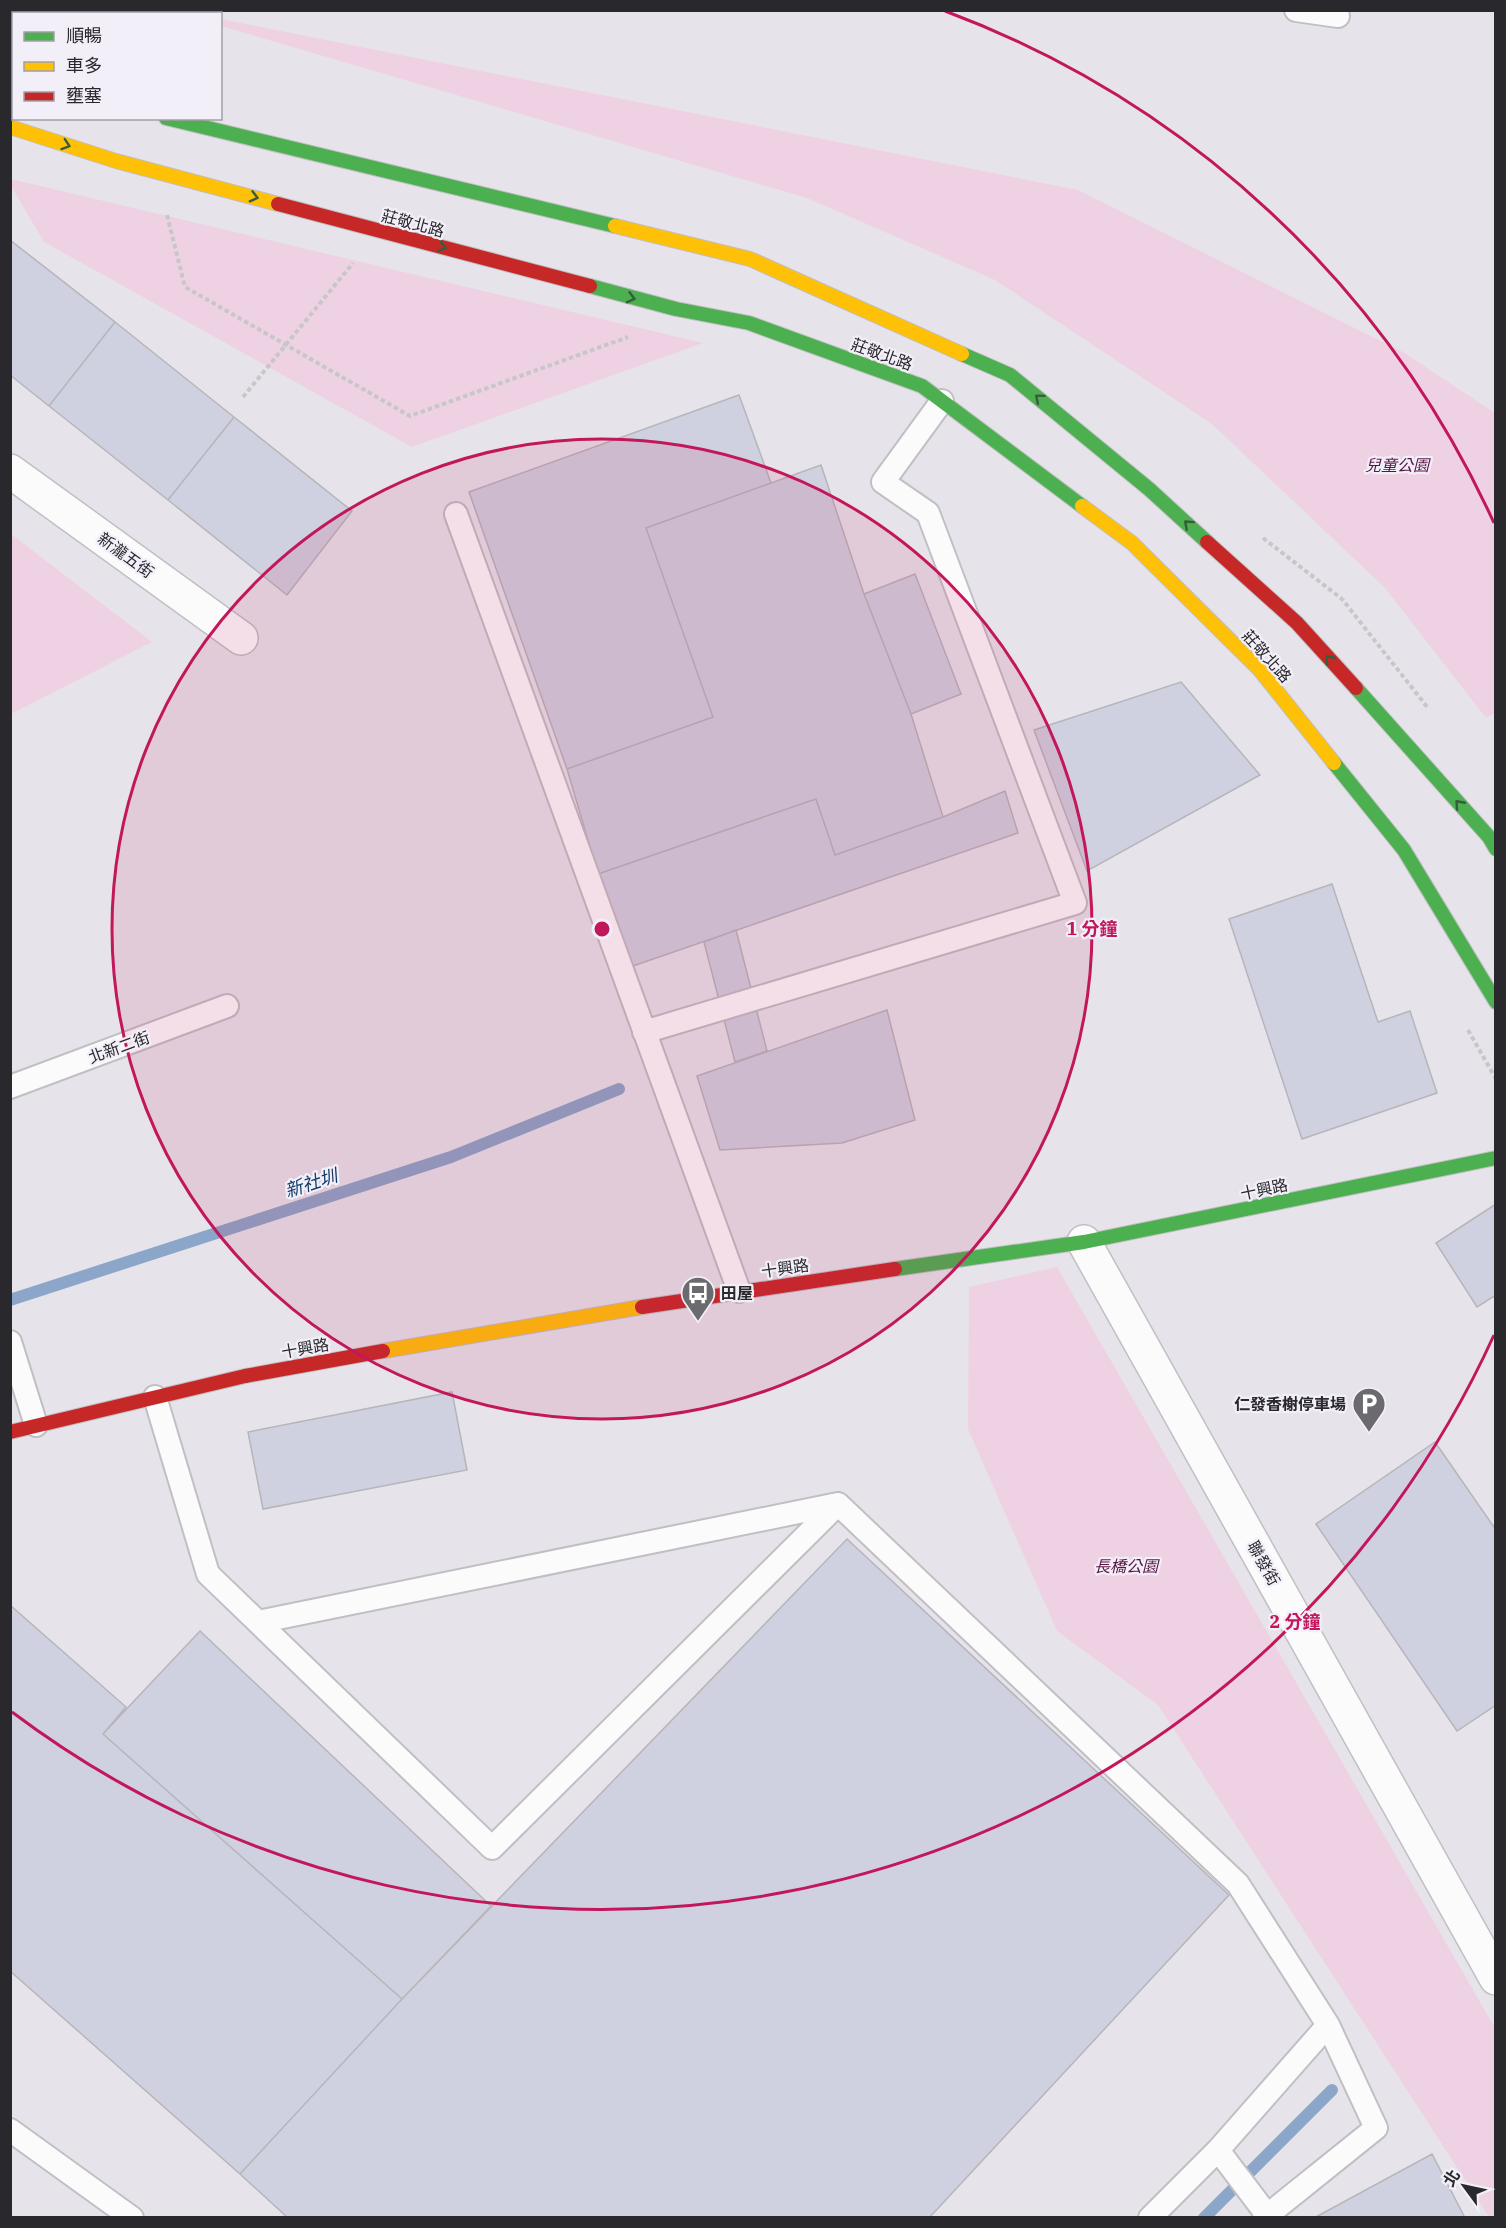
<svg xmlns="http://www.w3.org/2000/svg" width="1506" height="2228" viewBox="0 0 1506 2228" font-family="'IBM Plex Serif','Noto Sans TC',serif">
<rect width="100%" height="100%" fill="#e6e4ea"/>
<path fill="#efd1e4" d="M221,19L1078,190L1403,352L1495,413V713L1486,718L1385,588L1212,424L995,280L807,198L221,26Z
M11,179L703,343L412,447L44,242L11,186Z
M11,534L152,642L11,714H10Z
M1057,1267L1495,2028V2217H1489L1158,1705L1057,1631L968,1429L969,1287Z"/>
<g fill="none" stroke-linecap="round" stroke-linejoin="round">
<path stroke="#8ba6c8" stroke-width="12" d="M10,1300L451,1157L619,1089
M1204,2218L1332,2090"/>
</g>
<path fill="#d0d1e0" stroke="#b6b5ba" stroke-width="1.5" d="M10,240L115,322L49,406L10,375Z
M115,322L234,417L168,500L49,406Z
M739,395L771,483L646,528L713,717L567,769L469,492Z
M234,417L352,511L287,595L168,500Z
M821,465L864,594L911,714L943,817L835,855L816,799L598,874L567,769L713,717L646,528Z
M915,574L961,694L911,714L864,594Z
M1181,682L1260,775L1087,871L1034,730Z
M1005,791L1018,833L630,967L598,874L816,799L835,855L943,817Z
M1332,884L1378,1022L1410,1011L1437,1093L1302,1139L1229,919Z
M736,930L767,1051L735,1062L704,942Z
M887,1010L915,1120L842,1143L720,1150L697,1076Z
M1496,1204V1295L1477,1307L1436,1243Z
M452,1392L467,1470L263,1509L248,1432Z
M1435,1442L1496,1530V1705L1457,1731L1316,1524Z
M847,1539L1229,1895L929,2218H288L240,2174L402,1999Z
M10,1605L126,1707L103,1734L402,1999L240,2174L10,1971Z
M200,1631L491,1906L402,1999L103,1734Z
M1432,2154L1465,2218H1314Z"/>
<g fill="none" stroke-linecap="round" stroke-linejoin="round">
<g stroke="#c0bfc3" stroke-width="26">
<path id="lane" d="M1296,10L1338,16
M456,514L739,1291
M644,1032L1075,903L928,513L883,482L942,401
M10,1087L227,1006
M10,1342L36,1425
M155,1397L208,1574L492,1848L838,1504L1238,1884L1328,2025L1218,2150L1150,2218
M258,1622L838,1504
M10,2130L132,2218
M1218,2150L1267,2215
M1264,2218L1376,2128L1328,2025"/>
</g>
<g stroke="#c0bfc3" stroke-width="36">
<path id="street" d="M10,471L241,638
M1084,1242L1496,1978"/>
</g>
<g stroke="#c0bfc3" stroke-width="16">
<path id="fast" d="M166,118L615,226
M590,286L676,309L749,323L922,386L1082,506
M962,354L1010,375L1149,489L1207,542
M1356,688L1489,837L1496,849
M1334,763L1404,850L1496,1002
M895,1269L1084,1242L1496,1158"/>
</g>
<g stroke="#c0bfc3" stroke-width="16">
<path id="slow" d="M10,63L14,64
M10,127L116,161L278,204
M615,226L750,259L962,354
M1082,506L1132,543L1259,669L1334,763
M383,1351L642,1307"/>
</g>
<g stroke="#c0bfc3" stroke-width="16">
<path id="jam" d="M278,204L590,286
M1207,542L1297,623L1356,688
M642,1307L895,1269
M10,1432L245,1376L383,1351"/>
</g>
<path stroke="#c7c6c8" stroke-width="4" stroke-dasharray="4.5 3" stroke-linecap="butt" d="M10,16L14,18
M167,215L185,287L410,416L628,337
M243,397L353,263
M1263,538L1342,599L1428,708
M1468,1030L1496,1079"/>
<use href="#lane" stroke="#fbfbfc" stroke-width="22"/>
<use href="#street" stroke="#fbfbfc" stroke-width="33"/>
<use href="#fast" stroke="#4caf50" stroke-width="14"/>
<use href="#slow" stroke="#ffc107" stroke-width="14"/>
<use href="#jam" stroke="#c62828" stroke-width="14"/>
</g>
<defs><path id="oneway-chevron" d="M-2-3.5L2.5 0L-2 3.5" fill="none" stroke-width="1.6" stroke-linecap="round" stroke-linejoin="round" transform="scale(1.5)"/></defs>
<g stroke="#375e3a">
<use href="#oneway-chevron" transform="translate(66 145) rotate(18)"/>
<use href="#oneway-chevron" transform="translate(254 197) rotate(15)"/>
<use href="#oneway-chevron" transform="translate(442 247) rotate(15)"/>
<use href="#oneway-chevron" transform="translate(631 298) rotate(15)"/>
<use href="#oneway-chevron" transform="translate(1039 398) rotate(-140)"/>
<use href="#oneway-chevron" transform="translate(1188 524) rotate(-138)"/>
<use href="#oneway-chevron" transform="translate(1329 659) rotate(-132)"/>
<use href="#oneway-chevron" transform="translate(1459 804) rotate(-132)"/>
</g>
<circle cx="602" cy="929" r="490" fill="#c2185b" fill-opacity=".12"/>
<g fill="none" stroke="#c2185b" stroke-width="3">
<circle cx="602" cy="929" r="490"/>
<path d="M1494 1335A980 980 0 0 1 12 1712M945 11A980 980 0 0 1 1494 523"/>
</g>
<defs>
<g id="bus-pin" transform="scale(1.725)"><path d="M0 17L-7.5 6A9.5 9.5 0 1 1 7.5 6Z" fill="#6b6a6e" stroke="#f2eff9"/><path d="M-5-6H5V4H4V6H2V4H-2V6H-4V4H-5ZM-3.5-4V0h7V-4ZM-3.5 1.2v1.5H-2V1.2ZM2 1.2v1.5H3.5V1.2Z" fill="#fff"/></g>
<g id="parking-pin" transform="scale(1.725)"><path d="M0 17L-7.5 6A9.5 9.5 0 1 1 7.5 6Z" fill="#6b6a6e" stroke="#f2eff9"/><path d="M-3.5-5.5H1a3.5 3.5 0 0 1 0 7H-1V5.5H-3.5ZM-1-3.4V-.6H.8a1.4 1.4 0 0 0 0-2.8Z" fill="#fff"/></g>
</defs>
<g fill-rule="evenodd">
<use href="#bus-pin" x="698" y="1293"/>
<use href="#parking-pin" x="1369" y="1404"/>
</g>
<g text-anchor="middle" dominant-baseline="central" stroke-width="4.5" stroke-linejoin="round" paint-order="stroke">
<g font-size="16" fill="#29282c" stroke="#f2eff9">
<text transform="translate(413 223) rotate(15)">莊敬北路</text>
<text transform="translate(882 354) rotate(20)">莊敬北路</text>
<text transform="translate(126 555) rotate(36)">新瀧五街</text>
<text transform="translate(1267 656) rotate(48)">莊敬北路</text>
<text transform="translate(119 1047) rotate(-20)">北新二街</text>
<text transform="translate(1264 1189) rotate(-12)">十興路</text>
<text transform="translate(785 1268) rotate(-8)">十興路</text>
<text transform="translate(305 1348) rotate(-10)">十興路</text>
<text transform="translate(1264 1563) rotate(61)">聯發街</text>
</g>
<g font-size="16" font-style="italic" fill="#591443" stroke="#f2eff9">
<text x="1397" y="465">兒童公園</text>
<text x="1126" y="1566">長橋公園</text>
</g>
<g font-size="16" font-weight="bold" fill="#29282c" stroke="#f2eff9" text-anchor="start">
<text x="721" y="1293">田屋</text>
<text x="1346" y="1404" text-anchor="end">仁發香榭停車場</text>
</g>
<g font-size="18" font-style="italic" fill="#113b68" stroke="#f2eff9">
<text transform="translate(311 1183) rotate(-18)">新社圳</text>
</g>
</g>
<circle cx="602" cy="929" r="9" fill="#c2185b" stroke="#f2eff9" stroke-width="3"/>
<g font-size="18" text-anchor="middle" font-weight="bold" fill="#c2185b" stroke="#f2eff9" stroke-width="4.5" stroke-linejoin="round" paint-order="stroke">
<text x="1092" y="935">1 分鐘</text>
<text x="1295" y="1628">2 分鐘</text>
</g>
<rect width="1506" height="2228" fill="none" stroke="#29282c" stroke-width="24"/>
<rect x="12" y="12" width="210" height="108" fill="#f2eff9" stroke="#a29fa7" stroke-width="1.5"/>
<rect x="24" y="32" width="30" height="9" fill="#4caf50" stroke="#a29fa7" stroke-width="1.5"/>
<text x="66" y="42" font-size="18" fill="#29282c">順暢</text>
<rect x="24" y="62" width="30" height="9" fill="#ffc107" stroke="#a29fa7" stroke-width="1.5"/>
<text x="66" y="72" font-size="18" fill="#29282c">車多</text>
<rect x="24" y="92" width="30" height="9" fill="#c62828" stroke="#a29fa7" stroke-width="1.5"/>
<text x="66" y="102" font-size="18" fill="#29282c">壅塞</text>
<g transform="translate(1464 2186) rotate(303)" stroke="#f2eff9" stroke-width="4.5" paint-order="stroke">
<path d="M0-4.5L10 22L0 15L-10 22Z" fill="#29282c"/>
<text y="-9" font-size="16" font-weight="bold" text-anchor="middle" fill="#29282c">北</text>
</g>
</svg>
